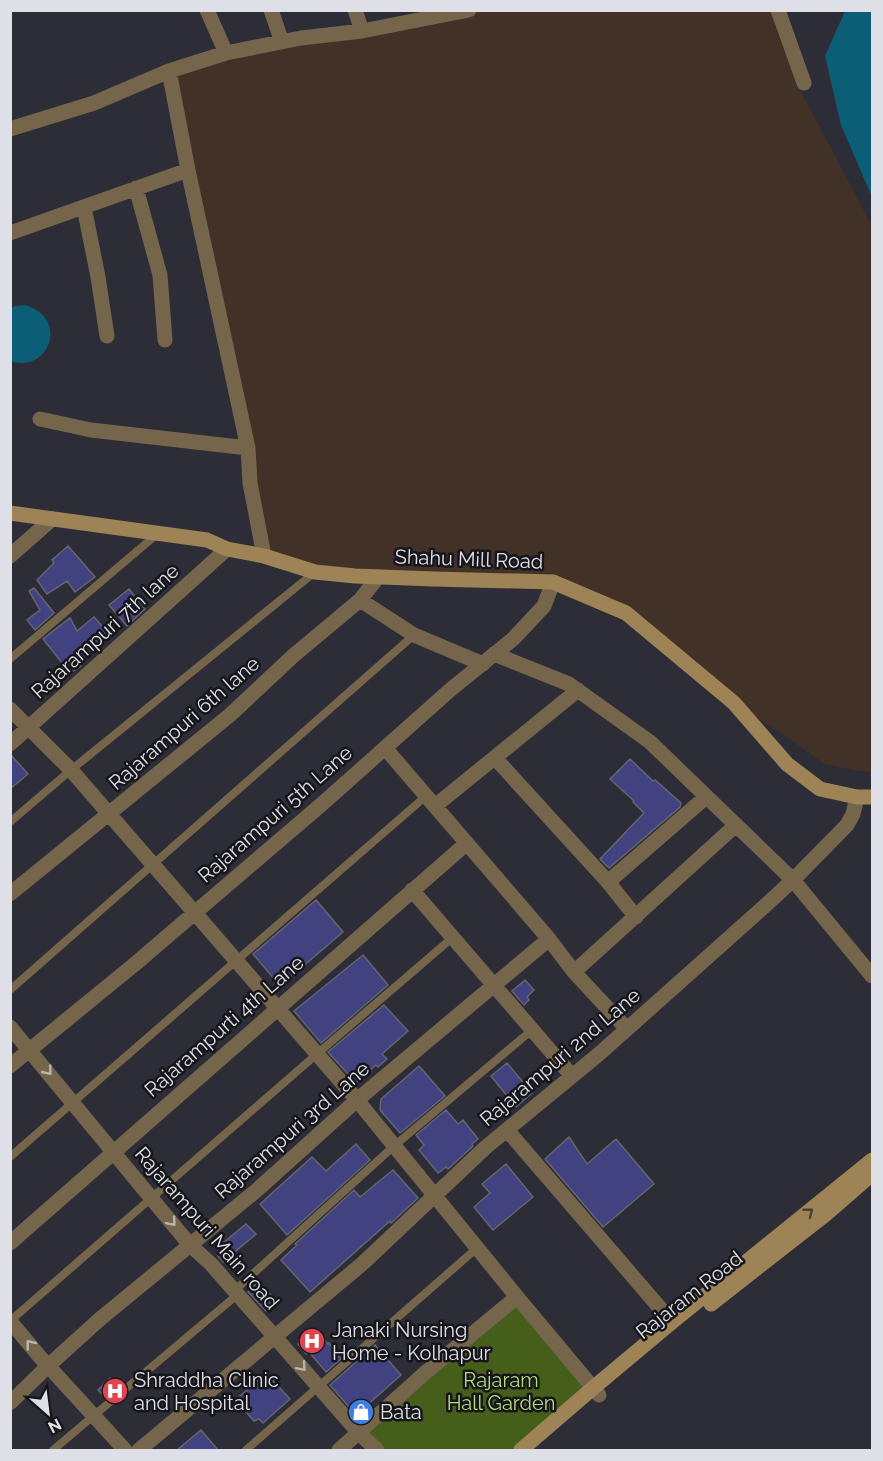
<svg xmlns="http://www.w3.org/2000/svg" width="883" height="1461" viewBox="0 0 883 1461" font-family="Raleway,sans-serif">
<rect width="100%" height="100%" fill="#2c2d37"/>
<path fill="#423127" d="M467,11H771L796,82L872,226V772L853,770L824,764L793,741L734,703L626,613L558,584L355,576L264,556L169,71Z"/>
<path fill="#455f1a" d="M516,1307L586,1390L517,1450H386L369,1433L438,1371Z"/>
<path fill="#0b5e76" d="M845,11H872V197L841,125L825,56Z
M25,305C70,318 49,374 10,361L11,308L15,306Z"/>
<path fill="#41427f" stroke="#636570" stroke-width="1.5" d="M68,546L95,577L75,592L67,581L47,594L37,580L54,563L52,560Z
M34,588L54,613L35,630L27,620L40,610L29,591Z
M129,589L145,609L127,626L109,605Z
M94,617L109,634L98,646L97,645L78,662L81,666L70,673L43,639L70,618L77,631Z
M10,754L28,774L10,789Z
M630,759L653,781L655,780L681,803L680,807L609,868L600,859L644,813L633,802L634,801L610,779Z
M316,900L343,932L280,986L253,954Z
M363,955L388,985L321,1043L294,1011Z
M525,980L534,990L527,997L529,1000L524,1005L512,991Z
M384,1005L408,1031L382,1054L387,1059L378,1067L376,1065L356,1083L328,1052Z
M507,1063L532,1093L516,1107L491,1076Z
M419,1066L445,1096L400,1133L380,1110L381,1099Z
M446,1110L458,1124L463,1120L478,1139L472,1144L473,1146L448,1169L446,1167L438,1173L419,1150L424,1145L416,1135Z
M569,1137L587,1164L616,1139L654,1184L603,1227L545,1159Z
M356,1144L370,1160L287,1235L260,1204L312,1157L326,1171Z
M506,1164L533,1197L493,1230L474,1207L490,1193L482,1184Z
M393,1170L418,1198L391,1223L390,1221L310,1292L281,1260L297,1245L295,1244L354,1190L360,1197Z
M246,1224L256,1234L223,1262L218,1256V1247Z
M258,1282L277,1301L266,1311L248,1292Z
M316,1330L328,1344L329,1343L341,1359L326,1372L309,1352L306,1354L298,1344Z
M375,1345L401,1375L356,1415L330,1385Z
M266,1373L290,1399L263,1423L259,1419L254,1421L241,1406L244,1403L239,1397Z
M110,1378L118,1387L106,1398L98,1390Z
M201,1430L218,1450H177Z"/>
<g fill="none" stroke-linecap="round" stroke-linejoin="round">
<path stroke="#75654a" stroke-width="8" d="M10,659L156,535
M10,822L71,770L315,572
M10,990L414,635
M10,1157L426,796
M234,1291L394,1146L532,1030
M10,1321L317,1054L452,938
M53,1450L237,1295
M246,1450L477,1248"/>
<path stroke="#75654a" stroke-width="15" d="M207,10L226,53
M271,10L282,42
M355,10L362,31
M778,10L804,83
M169,71L188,170L248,448L250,483L264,556
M10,129L94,103L169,71L226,53L301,38L362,31L469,10
M136,188L160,275L165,340
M84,207L98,277L107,336
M10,233L188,170
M40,419L91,430L248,448
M10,556L52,519
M360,600L414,635L483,664
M494,654L569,684L650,742L793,880L872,976
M10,709L71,770L357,1100L517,1297L599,1395
M10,744L227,549
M385,748L549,939L574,972L627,1029
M495,758L608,882L636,917
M435,806L578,690
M608,882L706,797
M412,890L572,1076
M10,894L230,715L293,656L360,600L378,577
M574,972L736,825
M10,1066L135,964L322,804L450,690L513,639L544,606L553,582
M507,1130L672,1322
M10,1243L467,843
M10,1403L48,1366L100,1319L257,1190L357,1100L549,939
M139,1450L362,1264L486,1147L599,1054L767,904L793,880L847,825L853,814L857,797
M339,1450L425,1373L517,1297"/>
<path stroke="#75654a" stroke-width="15" d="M10,1027L190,1245L211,1264L359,1433L377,1450
M10,1321L40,1357L125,1450"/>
<path stroke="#9e8357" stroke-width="15" d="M10,513L207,540L227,549L264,556L315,572L355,576L434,579L553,582L626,613L734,703L787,764L820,789L857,797H872
M711,1304L826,1214L872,1174
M521,1450L593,1388L672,1322L872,1160"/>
</g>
<defs><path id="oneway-chevron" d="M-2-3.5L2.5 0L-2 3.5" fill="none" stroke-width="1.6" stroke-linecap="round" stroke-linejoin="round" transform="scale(1.5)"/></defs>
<g stroke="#bab5b0">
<use href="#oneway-chevron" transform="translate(48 1071) rotate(51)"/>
<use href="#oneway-chevron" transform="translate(172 1222) rotate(50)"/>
<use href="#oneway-chevron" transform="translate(30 1344) rotate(-129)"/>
<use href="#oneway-chevron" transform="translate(302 1367) rotate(49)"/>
</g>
<use stroke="#4c4132" href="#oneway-chevron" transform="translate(809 1212) rotate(-38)"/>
<defs>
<g id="hospital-disc" transform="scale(1.35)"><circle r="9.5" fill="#e0444e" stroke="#15151a"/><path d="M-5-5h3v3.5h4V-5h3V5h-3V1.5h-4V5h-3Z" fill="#fff"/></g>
<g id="shop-disc" transform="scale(1.35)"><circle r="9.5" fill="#3f7fe0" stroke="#15151a"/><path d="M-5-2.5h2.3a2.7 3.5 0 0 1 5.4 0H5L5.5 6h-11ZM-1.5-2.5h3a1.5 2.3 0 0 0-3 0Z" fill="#fff"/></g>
</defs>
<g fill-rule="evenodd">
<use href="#hospital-disc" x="312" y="1341"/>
<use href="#hospital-disc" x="115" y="1391"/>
<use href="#shop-disc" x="361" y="1412"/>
</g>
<g text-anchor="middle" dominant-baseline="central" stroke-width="5" stroke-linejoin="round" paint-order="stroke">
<g font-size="20" fill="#dfe0e7" stroke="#15151a">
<text transform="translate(469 559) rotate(2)">Shahu Mill Road</text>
<text transform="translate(105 631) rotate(-42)">Rajarampuri 7th lane</text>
<text transform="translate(184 723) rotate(-41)">Rajarampuri 6th lane</text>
<text transform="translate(275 814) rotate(-41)">Rajarampuri 5th Lane</text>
<text transform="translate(224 1026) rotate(-41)">Rajarampurti 4th Lane</text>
<text transform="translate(560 1057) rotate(-40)">Rajarampuri 2nd Lane</text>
<text transform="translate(292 1130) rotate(-41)">Rajarampuri 3rd Lane</text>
<text transform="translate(207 1228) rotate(49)">Rajarampuri Main road</text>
<text transform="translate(689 1295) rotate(-38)">Rajaram Road</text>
</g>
<g font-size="20" fill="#dfe0e7" stroke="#15151a" text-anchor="start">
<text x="332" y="1330">Janaki Nursing<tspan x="332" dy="23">Home - Kolhapur</tspan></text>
<text x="134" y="1380">Shraddha Clinic<tspan x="134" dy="23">and Hospital</tspan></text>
<text x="380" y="1412">Bata</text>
</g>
<g font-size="20" fill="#b3db7b" stroke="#15151a">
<text x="501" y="1380">Rajaram<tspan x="501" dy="23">Hall Garden</tspan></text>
</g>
</g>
<rect width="883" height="1461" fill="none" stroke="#dfe0e7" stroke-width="24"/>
<g transform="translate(48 1413) rotate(152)" stroke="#15151a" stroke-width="4.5" paint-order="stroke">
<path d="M0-4.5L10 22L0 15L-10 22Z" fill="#dfe0e7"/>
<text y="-9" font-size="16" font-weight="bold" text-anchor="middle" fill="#dfe0e7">N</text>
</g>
</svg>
